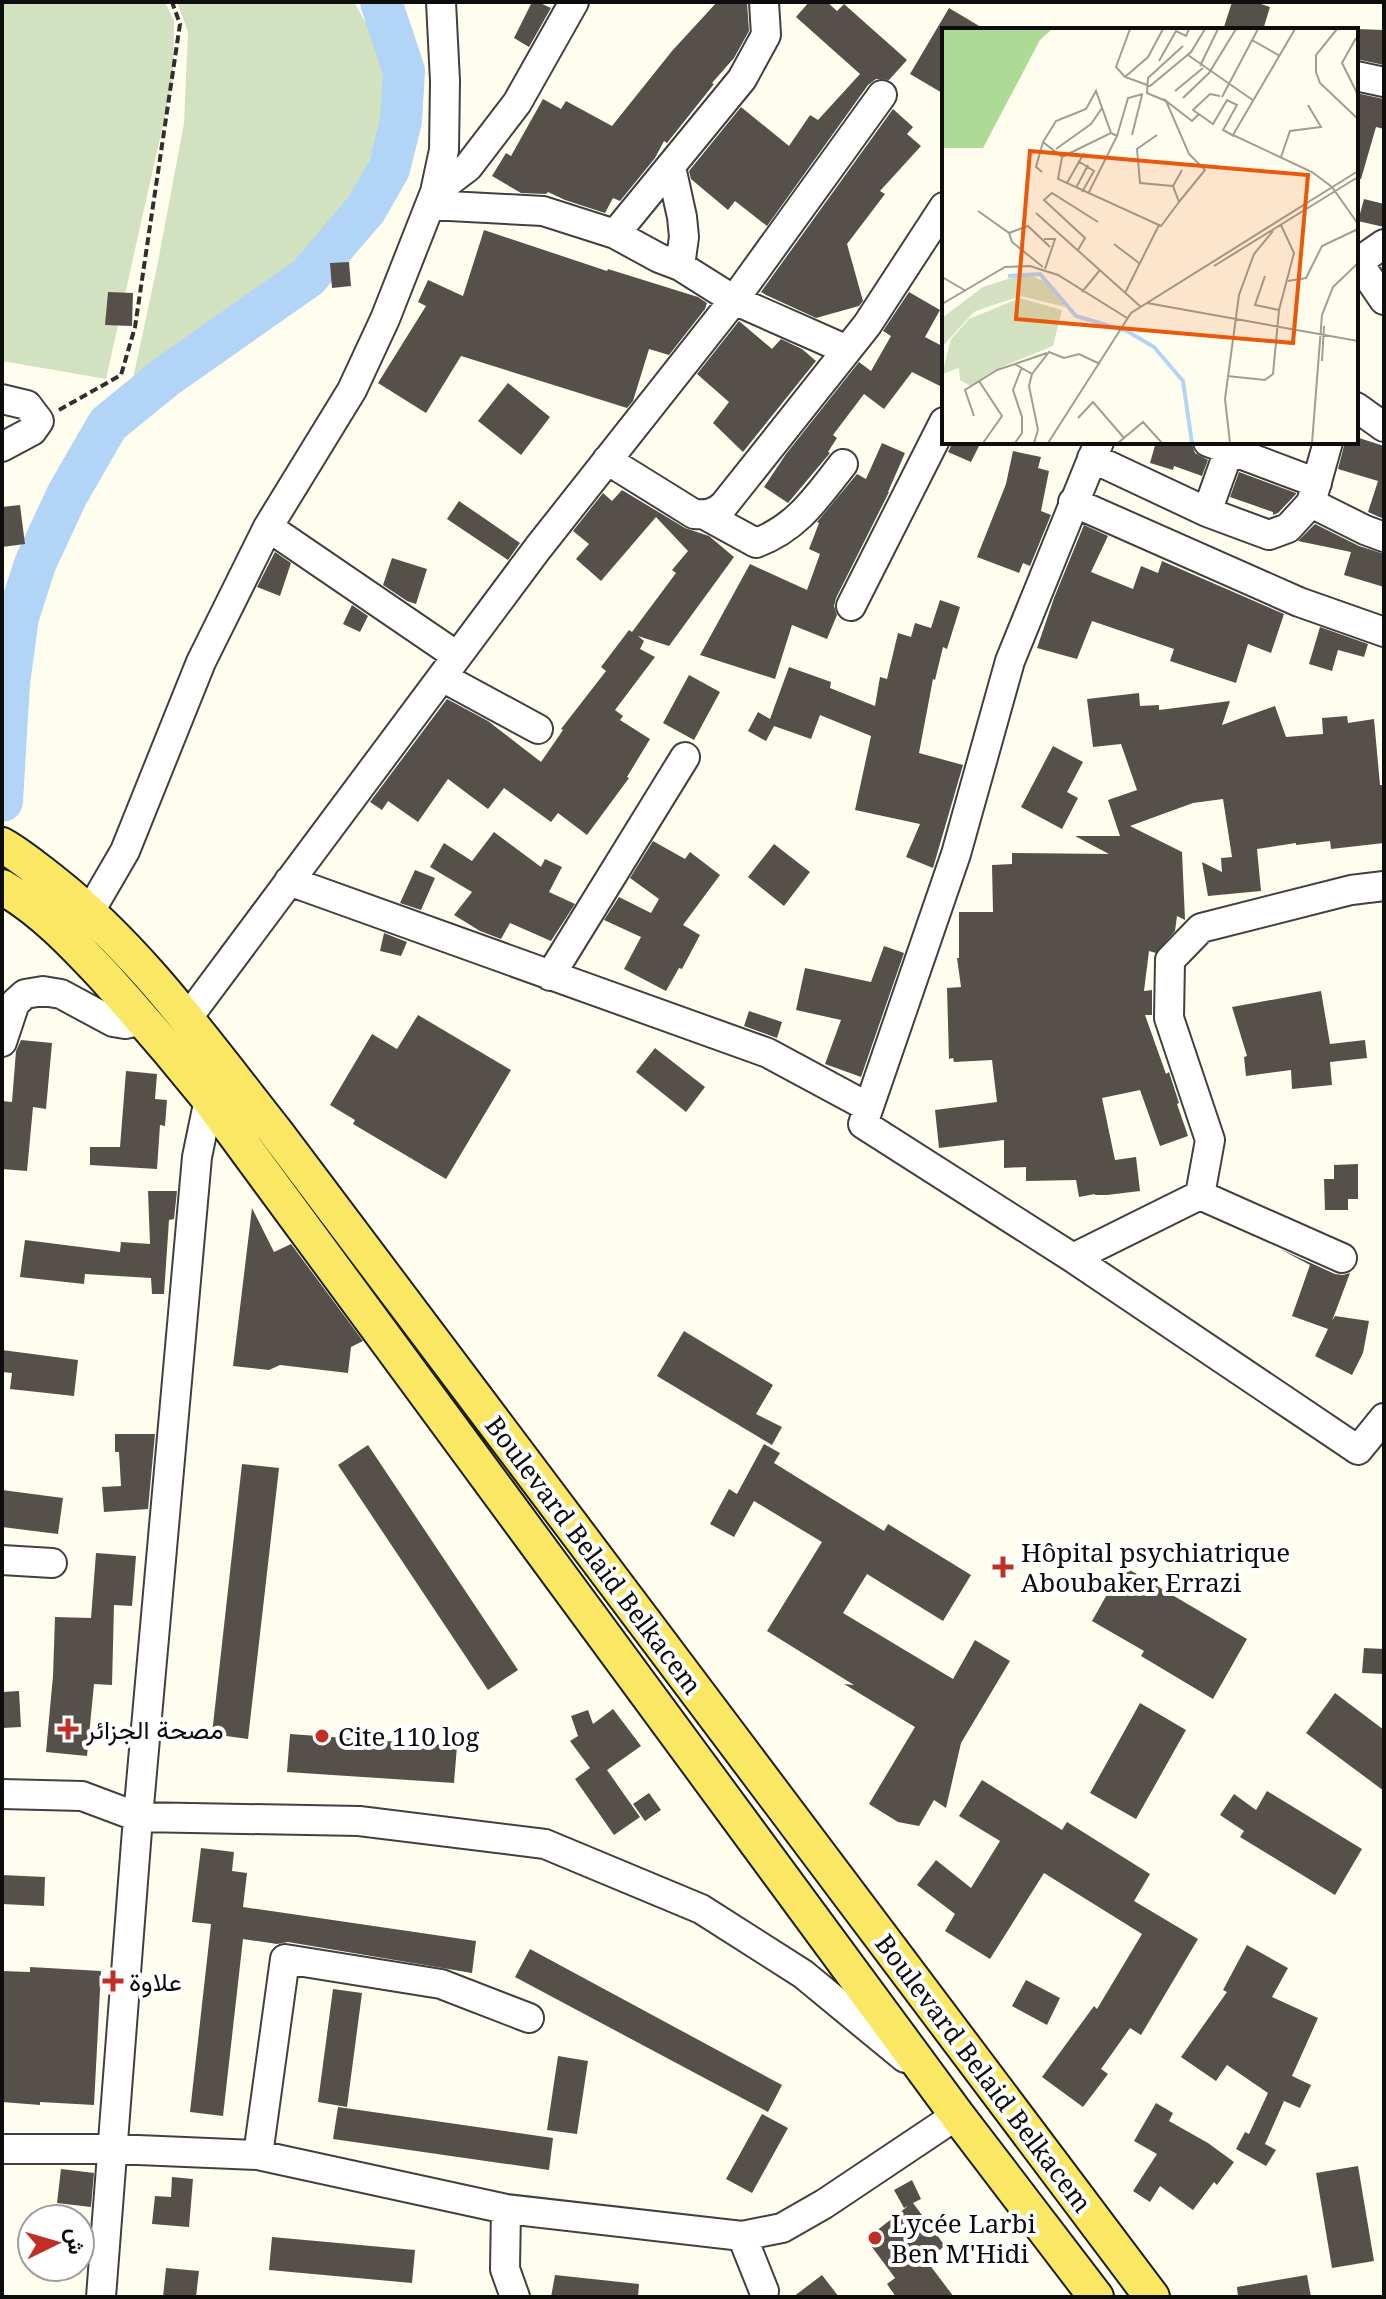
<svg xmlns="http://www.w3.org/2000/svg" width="1386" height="2299" viewBox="0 0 1386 2299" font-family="'Noto Serif',Vazirmatn,serif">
<rect width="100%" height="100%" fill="#fffeee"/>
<path fill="#d2e1bf" d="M2,2H165L174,21L173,80L106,379L2,361Z
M177,2H354L387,60L390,96L361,186L300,268L129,397L157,267L184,123L188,32Z"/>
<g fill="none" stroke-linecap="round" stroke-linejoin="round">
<path stroke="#b2d5f7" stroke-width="42" d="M2,801L9,683L18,617L35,564L67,495L108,424L167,376L308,277L366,209L389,169L401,121L404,71L381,2"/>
</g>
<path fill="#56504a" d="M532,2H538L551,8L529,47L514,38Z
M717,2H747L749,31L734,58L712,83L714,84L667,143L664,141L655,158L620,201L613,198L605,213L565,200L548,192L546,194L521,193L492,176L506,153L511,156L543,99L561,109L566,101L612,126L672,51Z
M809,2H827L837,11L844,4L907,60L889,80L876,79L868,85L767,226L735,201L728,210L691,179L689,171L741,107L789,146L810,115L818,120L860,74L796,17Z
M1232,2H1255L1270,7L1263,30H1223Z
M949,8L986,30H944V94L910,74Z
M1356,29L1384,30V65L1356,59Z
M1356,93L1384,99V129L1376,127L1361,179H1356Z
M893,109L913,127L907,134L921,146L880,191L885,194L847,244L863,301L859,306L816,318L766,295L761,292Z
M1364,199L1384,204V227L1358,221Z
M484,230L607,271L608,269L698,297L707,303L705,309L669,355L649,349L633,401L627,408L461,356L426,413L378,383L426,306L418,302L428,280L463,296Z
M349,262L351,286L332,288L330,263Z
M108,292L133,293L132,326L105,325Z
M909,292L940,310L925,337L944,347V388L912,372L884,409L864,394L833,435L837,438L828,452L830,453L788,503L764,487L786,454L859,362L871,371L891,336L883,331Z
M739,321L772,349L781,339L802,349L816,361L743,452L713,423L729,402L697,374Z
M508,383L550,417L521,455L478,421Z
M1356,437L1384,446V519L1368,512L1378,481L1338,469L1345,442H1356Z
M953,442H981L971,462L948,452Z
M1156,442H1191L1195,453L1208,460L1202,476L1174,466L1173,470L1150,463Z
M882,443L905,453L888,492H889L836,598L834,606L837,615L827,639L792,625L775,679L700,655L750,564L807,590L820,554L809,549L819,523L817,522L857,474L866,479Z
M1013,451L1041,457L1038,468L1049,471L1041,511L1051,515L1030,566L1023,563L1019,573L977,557L1006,484Z
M1239,472L1296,493V494L1278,513L1273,515V512L1230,497Z
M622,490L685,528L709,536L734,557L669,646L638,636L644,641L640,649L655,657L615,710L623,716L620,720L650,739L627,777L629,778L587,835L558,813L551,822L504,788L488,809L448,779L418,822L388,801L382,810L370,802L447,699L488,721L541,762L563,730L561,729L606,671L601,667L629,630L632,632L676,573L672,570L688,551L656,517L601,581L576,559L589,544L573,531L603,493L612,501Z
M459,501L520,543L508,560L447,519Z
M20,505L25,544L2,547V507Z
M1315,524L1359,546L1384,554V587L1344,575L1351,552L1298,541Z
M1084,525L1108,536L1091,572L1133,589L1141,566L1158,573L1162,561L1284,614L1271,653L1248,644L1236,683L1170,661L1174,649L1092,621L1077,659L1037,648L1054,598Z
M275,552L291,563L280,596L257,587Z
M392,558L427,569L416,604L407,601L383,585Z
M940,600L960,607L947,649L943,647L935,680L933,679L919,753L963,765L933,868L906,857L920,824L855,810L871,736L820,715L811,739L774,726L766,741L748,731L758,712L770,719L789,667L831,682L830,688L875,706L880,677L887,679L898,633L911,637L915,623L931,628Z
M352,605L368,616L360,632L343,624Z
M1320,627L1368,644L1364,657L1338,650L1332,671L1309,664Z
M689,675L720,692L694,740L663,723Z
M1139,693L1140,706L1159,705V710L1230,701L1222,725L1275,706L1286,737L1323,734L1322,718L1347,716L1348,723L1374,719L1380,785H1384V843L1331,849L1330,841L1296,845V843L1257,849L1261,891L1208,896L1202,862L1222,872L1221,858L1232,857L1223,799L1193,803L1130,826L1182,852L1185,920L1177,916L1175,931L1156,953L1149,951L1144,991L1152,990V1015H1145L1166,1074L1169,1072L1179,1103L1177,1104L1188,1136L1160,1146L1140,1090L1102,1098L1115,1160L1136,1157L1140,1191L1107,1195H1095V1194L1079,1197L1076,1180L1026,1181V1167L1004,1168V1140L939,1148L935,1110L997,1102L992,1060L954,1062L953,1058L949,1059L947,988L961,987L957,958H959V912H993L992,865L1012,864V853L1109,854L1075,836H1120L1108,800L1137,790L1121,744L1093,747L1087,699Z
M1053,746L1083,762L1067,792L1078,798L1062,829L1021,807Z
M494,832L541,867L545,859L562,867L549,892L575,904L551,941L510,923L501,939L480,931L454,915L472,892L430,867L444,843L472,861Z
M653,841L685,859L690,852L720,875L683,925L700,935L682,969L679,968L666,991L624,969L641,937L604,920L619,897L651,913L659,899L630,878Z
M774,844L810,872L784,906L748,877Z
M415,870L435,878L421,910L400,903Z
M384,933L407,942L401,956L380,951Z
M884,946L904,953L861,1077L825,1064L841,1020L796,1010L805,968L871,982Z
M1321,991L1330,1044L1365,1040L1367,1058L1330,1062L1332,1085L1292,1089L1291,1070L1246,1076L1244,1057L1247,1056L1232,1007Z
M749,1011L782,1022L777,1038L744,1026Z
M418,1015L511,1070L446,1179L353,1124L355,1120L330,1105L372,1034L397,1049Z
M21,1040L52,1043L46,1109L33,1107L27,1171L2,1169V1101L12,1102L16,1051Z
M655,1048L705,1087L686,1112L636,1072Z
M126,1071L157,1074L155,1099L167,1100L165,1126L160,1125L157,1169L90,1165V1147H120Z
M1358,1164V1199H1348V1210H1325L1324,1179H1334V1165Z
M148,1191H177L174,1219L169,1220L164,1294H152L151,1278L85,1274L84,1284L20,1277L25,1240L120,1252L121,1242L150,1244Z
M252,1208L274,1252L291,1244L363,1341L351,1347L348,1373L280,1365L269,1370L233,1366Z
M1280,1249L1335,1274L1343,1275L1350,1273L1332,1321L1335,1316L1369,1321L1363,1353L1352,1375L1315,1356L1328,1329L1292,1316L1310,1265Z
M684,1331L773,1385L756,1414L782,1427L772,1445L657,1376Z
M2,1350L78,1360L74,1396L10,1389L12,1373L2,1372Z
M115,1434H155L148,1509L104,1512L102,1487L121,1486L119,1452H115Z
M764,1444L780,1453L774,1463L884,1531L888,1524L971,1575L943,1621L867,1574L843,1613L953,1679L975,1640L1010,1661L961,1743L946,1808L934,1800L919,1826L898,1822L869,1804L915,1727L844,1684L854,1685L767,1631L822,1542L754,1501L734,1537L710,1524L729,1489L737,1494Z
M368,1445L518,1670L488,1690L338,1465Z
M242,1464L279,1468L248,1739L212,1734Z
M2,1490L63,1498L58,1534L2,1527Z
M96,1553L136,1556L132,1606L114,1605L112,1685L94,1684L87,1756L46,1752L53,1676L55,1617L91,1618Z
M1123,1566L1247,1639L1213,1699L1141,1656L1144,1651L1092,1621Z
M1364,1648L1384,1649V1674L1362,1673Z
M19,1691L21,1727L2,1728V1692Z
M1335,1693L1384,1730V1791L1306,1733Z
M1140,1703L1186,1730L1136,1819L1090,1793Z
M613,1709L641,1746L607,1770L640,1817L614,1835L575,1779L590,1768L570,1741L578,1736L571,1716L588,1710L593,1724Z
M290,1734L457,1746L454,1783L287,1772Z
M982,1780L1062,1830L1067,1822L1150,1874L1134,1901L1198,1939L1141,2035L1130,2028L1101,2069L1108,2074L1083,2107L1042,2077L1094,2006L1097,2009L1142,1934L1044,1873L990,1959L945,1931L955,1914L917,1885L936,1860L971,1888L1000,1841L959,1816Z
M1267,1791L1362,1849L1335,1895L1240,1837L1244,1831L1220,1815L1234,1794L1256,1810Z
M649,1793L661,1810L645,1821L633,1804Z
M201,1848L234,1852L232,1871L247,1873L243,1907L476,1941L472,1973L288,1942L277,1944L243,1939L223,2116L190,2112L211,1924L192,1922Z
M2,1875L45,1877L44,1906L2,1904Z
M1247,1945L1288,1968L1272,1997L1318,2018L1292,2076L1311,2085L1300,2108L1284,2101L1265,2144L1276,2150L1266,2166L1236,2149L1245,2132L1249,2134L1268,2093L1227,2065L1216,2081L1181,2057L1227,1992L1223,1990Z
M530,1949L782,2085L768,2112L515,1977Z
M30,1967L101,1971L94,2105L40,2102V2105L2,2102V1971L30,1972Z
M1026,1980L1060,1998L1047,2025L1012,2006Z
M333,1989L362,1993L347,2107L318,2102Z
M558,2056L588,2061L577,2134L547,2130Z
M1156,2103L1173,2113L1169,2121L1208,2143L1234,2162L1217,2185L1214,2182L1193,2210L1160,2186L1150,2202L1133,2191L1157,2154L1134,2141Z
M338,2107L553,2138L549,2170L333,2139Z
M762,2114L788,2128L752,2193L726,2179Z
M1358,2166L1374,2261L1332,2268L1316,2173Z
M61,2169L94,2173L91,2207L57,2203Z
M172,2177L193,2179L189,2227L152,2224L155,2196L171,2197Z
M912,2180L921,2199L913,2203L945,2246L926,2260L954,2297H896L887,2284L895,2278L866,2239L908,2206L904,2208L894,2190Z
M272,2237L415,2250L412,2283L269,2270Z
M166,2268L199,2271L196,2297H163Z
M555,2275L639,2284L638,2297H551Z
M822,2275L839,2297H793Z
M1307,2275L1311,2297H1238L1237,2287Z"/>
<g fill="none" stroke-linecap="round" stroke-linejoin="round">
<g stroke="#404040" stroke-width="32">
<path id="minor" d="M1356,76L1384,82
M435,192L468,167L517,103L574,2
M430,205L543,211L615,234L659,258L680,266L684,237L682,217L671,167
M615,234L742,79L766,35L764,2
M1356,262H1358L1384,300
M1358,262L1384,244
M680,266L734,300L847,350
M2,399L27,405L39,421L32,431L2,447
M1356,407L1384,427
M1208,442L1317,483
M1092,458L1207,512L1269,535L1288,528L1311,503L1328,442
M607,460L694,514C707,515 714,514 724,505L867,325L944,207
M1073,502L1299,602L1384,632
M1311,503L1365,530L1384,537
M1207,512L1232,442
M705,515L756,543C797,528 817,497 843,464
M268,527L457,656
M851,606L944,422
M442,677L538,729
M289,881L768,1053L868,1107
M89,913L125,851L201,662L268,527L352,390L385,319L435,192L444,150L445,81L441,2
M550,976L685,757
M186,1020L538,548L734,300L882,95
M2,1042L15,1003L25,994L43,991L61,994L113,1022L125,1024L144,1020
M1200,1195L1210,1140L1169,1018L1170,960L1201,928L1351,890L1384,886
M1073,1258L863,1124L956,854L1010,661L1099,442
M1342,1258L1200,1195L1073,1258L1358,1450L1384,1418
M2,1560L52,1563
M2,1794L82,1796L138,1817L359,1821L545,1844L701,1909L803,1974L905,2058
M2,2149H114L258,2155L506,2209L742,2236L782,2228L824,2204L957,2115
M258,2155L285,1959L441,1984L529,2018
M506,2209L505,2269L515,2297
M742,2236L764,2291
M101,2297L138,1817L197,1157L209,1099L216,1085"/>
</g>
<g stroke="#1e1e1e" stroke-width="38">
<path id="major" d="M2,845C20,855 35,868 52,881C140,950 206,1044 275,1131L1152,2297
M2,887C42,910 73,943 104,976C140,1016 175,1057 209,1099L957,2115L1096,2297"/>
</g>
<path stroke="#2f2f2f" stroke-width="4" stroke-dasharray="8 4" stroke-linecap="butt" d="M59,410L121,375L135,327L180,24L172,2"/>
<use href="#minor" stroke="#fff" stroke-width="28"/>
<use href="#major" stroke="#fae763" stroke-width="34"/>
</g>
<g fill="#bf2f24" stroke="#fff" stroke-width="3">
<path d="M999 1555h8v8h8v8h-8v8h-8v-8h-8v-8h8z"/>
<path d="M64 1717h8v8h8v8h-8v8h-8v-8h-8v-8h8z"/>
<circle cx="322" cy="1736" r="8"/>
<path d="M109 1969h8v8h8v8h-8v8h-8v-8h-8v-8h8z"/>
<circle cx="875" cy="2238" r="8"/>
</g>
<g text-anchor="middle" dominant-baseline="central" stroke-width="8" stroke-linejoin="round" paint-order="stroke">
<g font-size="26" fill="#0d0d0d" stroke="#fff" text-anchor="start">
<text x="1021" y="1552">Hôpital psychiatrique<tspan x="1021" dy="30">Aboubaker Errazi</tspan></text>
<text x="86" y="1729">مصحة الجزائر</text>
<text x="338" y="1736">Cite 110 log</text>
<text x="129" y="1981">علاوة</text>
<text x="891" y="2223">Lycée Larbi<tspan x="891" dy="30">Ben M'Hidi</tspan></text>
</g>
<g font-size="26" fill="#0d0d0d" stroke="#fff">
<text transform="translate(594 1555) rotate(53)">Boulevard Belaid Belkacem</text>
<text transform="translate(984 2073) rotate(53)">Boulevard Belaid Belkacem</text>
</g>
</g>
<g transform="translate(942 28)">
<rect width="416" height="416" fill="#fffeee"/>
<path d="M0,1H110L98,12L41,120H0Z" fill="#addb96"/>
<path d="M85,245L109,257L123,279L79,268L48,278L32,284L0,319V290L41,259ZM78,270L120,282L111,318L52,342L28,358L18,352L17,340L0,346L9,311L27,291Z" fill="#d2e1bf"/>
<path fill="none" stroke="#b2d5f7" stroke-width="4" d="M66,248L98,246L134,288L185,303L212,319L241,353L250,415"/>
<path fill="none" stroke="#9e9e94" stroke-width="2" d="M188,1L174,39L183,49L208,58L249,24L263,1M353,1L291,107L370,144L390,159L416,196M395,1L374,27V44L378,55L416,91M414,10L400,35L416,67M310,12L338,28M246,27L312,73M217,33L234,3L244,8L247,1M258,38L276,1M183,49L206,29L221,1M233,63L261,40M278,68L268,66L251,82L271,96L285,72L295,77L281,102L292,108M280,69L316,1M241,70L267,45L294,1M224,73L205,65L206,50L241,18M190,107L200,67M215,107L195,121L198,155L231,158M175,108L186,70L201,66M114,121L149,96L160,80M120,129L169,105L154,63L144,81L114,93L101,114L120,129L116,151L219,198L237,174M339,129L348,103L379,99L366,77M136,133L152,143L140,164M240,142L231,158L237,174L263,142L247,126L224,73L250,93L257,86M100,144L94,139L101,114M125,155L142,125M134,160L146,137M146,166L175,108L169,105M36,183L67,205L70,214L101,239M94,185L199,279M67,205L86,198L108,219M102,211H113L103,241M172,216L197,235M136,222L143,210L102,172L110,165L156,194M272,238L416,149M323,248L313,277L337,282M0,249L24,263M346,253L364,250L380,218L416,201M140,264L158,242M183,265L217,197M205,275L416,313M0,276L63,239L88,238L116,247L185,290M380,333L382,298M73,336L105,325M90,346L87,358L96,402L92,415M285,348L323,352L331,346L337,282L352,225L339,197M37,353L60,388L41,415M32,388L23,362L55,342L73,336L90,346L107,324L122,330L137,326L158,336M136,390L151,374L182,410M73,415L80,405V389L71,362L80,339M106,415L189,285L416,143M176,415L201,394L220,415M288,415L283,371L297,267L312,226L331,203M370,415L380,287L391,259L416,235"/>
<path fill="#e8590c" fill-opacity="0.15" stroke="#e8590c" stroke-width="4" d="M88,123L366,147L351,315L74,291Z"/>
<rect width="416" height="416" fill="none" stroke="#0d0d0d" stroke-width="4"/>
</g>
<rect width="1386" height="2299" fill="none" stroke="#0d0d0d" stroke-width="8"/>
<g transform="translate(56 2243) rotate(85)"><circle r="38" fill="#ffffff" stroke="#9e9e9e" stroke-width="2"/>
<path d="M0-6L14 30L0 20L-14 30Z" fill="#bf2f24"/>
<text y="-12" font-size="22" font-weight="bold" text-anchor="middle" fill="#0d0d0d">ش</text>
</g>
</svg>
